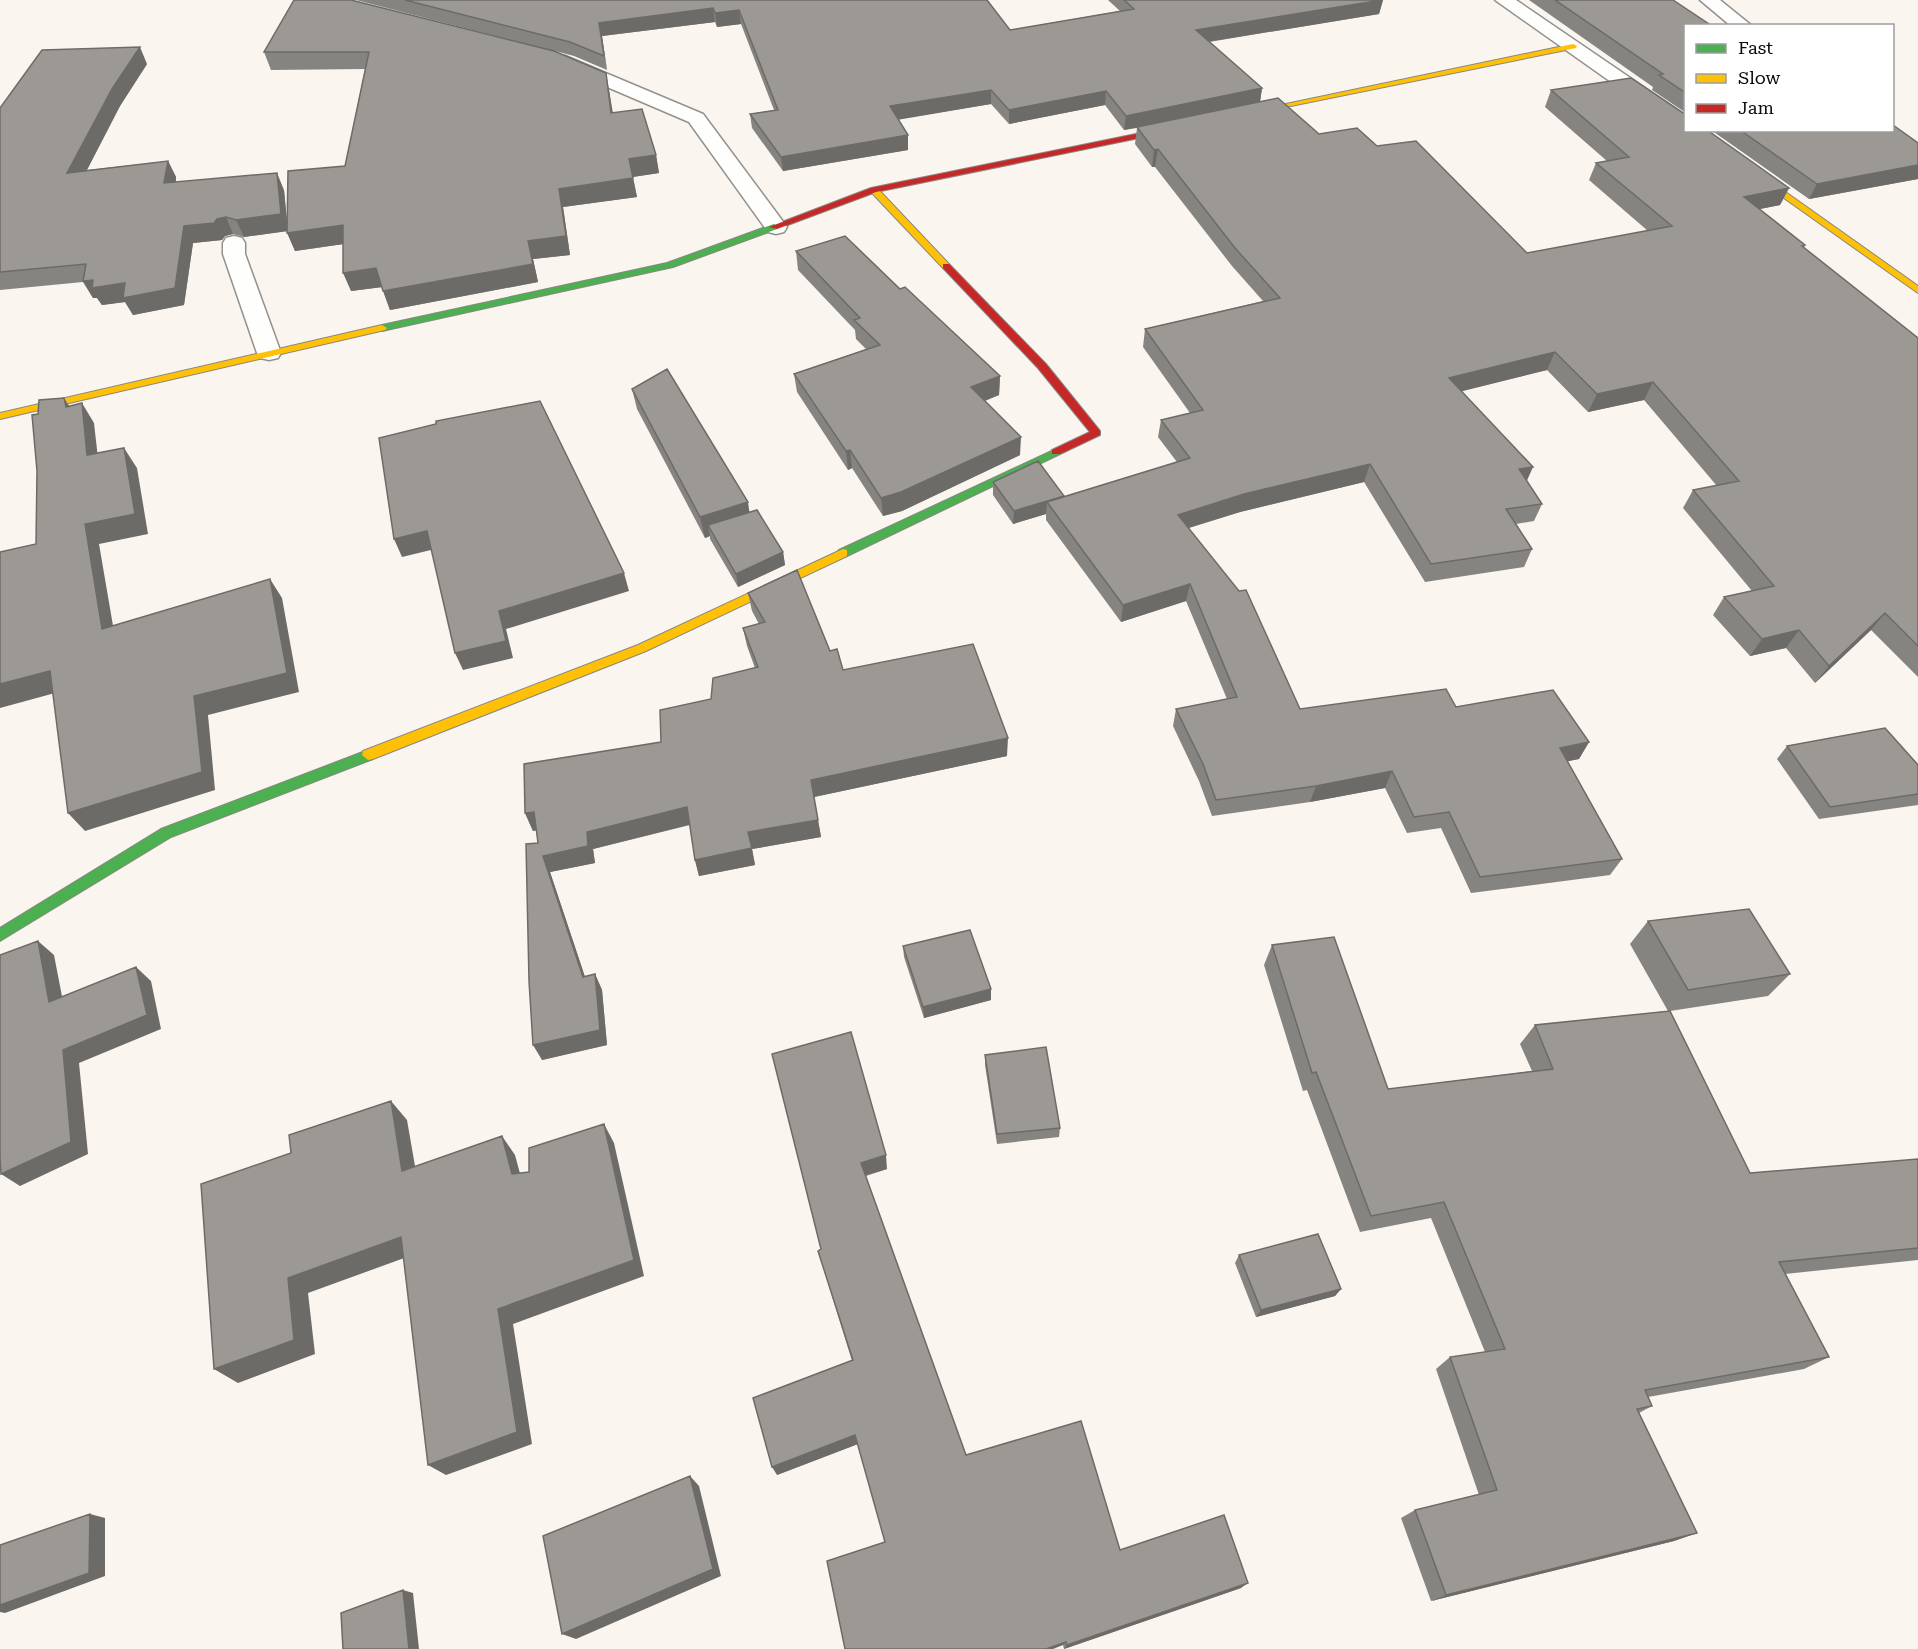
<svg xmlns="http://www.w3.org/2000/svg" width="1918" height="1649" viewBox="0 0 1918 1649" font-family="'Roboto Serif',serif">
<rect width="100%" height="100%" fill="#faf6ef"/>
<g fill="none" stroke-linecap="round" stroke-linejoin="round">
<g stroke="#93918e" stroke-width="3">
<path id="street" d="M1495,0H1516L1686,116V130H1692H1679Z
M1700,0H1720L1752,26H1731Z
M565,56L703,114L787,227L784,232L776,234L768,232L689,122L558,66L555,62L558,58Z
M234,236L242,238L245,243V254L281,353L278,358L269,360L260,358L257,353L223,254V243L226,238Z"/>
</g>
<g stroke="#898784" stroke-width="2">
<path id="fast" d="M774,224L779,227L777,229L673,267L382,331L377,328L382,325L667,263Z
M1056,449L1060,450V454L847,556L843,557L837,553L839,550Z
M368,750L374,755L373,759L171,837L0,941V928L161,829Z"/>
</g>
<g stroke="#898784" stroke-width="2">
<path id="slow" d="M1573,44L1577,46L1576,48L1242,116L1238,114Z
M1688,130H1698L1918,286V293Z
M871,188H877L949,264V268H943L871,192Z
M382,325L387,328L385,330L0,419V413Z
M843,549L847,550V556L646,651L373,759L368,760L362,755L363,751L638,645Z"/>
</g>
<g stroke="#898784" stroke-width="2">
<path id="jam" d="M1180,125H1183V129L876,192L777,229L769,227L871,188Z
M943,264H949L1046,364L1100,431V435L1060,454H1052V450L1090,432L1038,368L943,268Z"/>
</g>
<use href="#street" fill="#fefefd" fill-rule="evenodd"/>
<use href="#fast" fill="#4caf50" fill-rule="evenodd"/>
<use href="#slow" fill="#ffc107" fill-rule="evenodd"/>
<use href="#jam" fill="#c62828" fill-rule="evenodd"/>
</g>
<path fill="#868480" d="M356,0H987L1010,30L1120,11L1108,0H1383L1379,14L1209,42L1262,88L1260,102L1319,134L1377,146L1527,253L1648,231L1589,180L1596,163L1607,161L1545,107L1551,90L1789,188L1780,205L1760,209L1805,245L1804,248L1918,338V677L1871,630L1815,683L1786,648L1750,656L1713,615L1724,597L1752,591L1683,508L1693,490L1717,486L1644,400L1588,412L1547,370L1461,391L1542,504L1534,521L1516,524L1532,549L1524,567L1425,582L1364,482L1240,512L1189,528L1300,709L1456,707L1589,742L1579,759L1567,761L1622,859L1610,875L1471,893L1441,828L1407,833L1385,788L1310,802L1212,816L1199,781L1173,726L1176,709L1227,699L1186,601L1121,622L1046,520V514L1013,524L993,495V482L1064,496V497L1177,462L1158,437L1161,420L1190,413L1143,347L1145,329L1263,301L1232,266L1155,167H1152L1135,144L1137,128L1124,130L1105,105L1009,124L991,104L898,119L908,150L783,171L752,128L750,114L774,110L741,24L717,27L715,22L602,36L607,70L574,56L555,51L609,90L613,113L656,155L659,173L633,177L637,197L563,207L570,255L533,259L538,282L390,310L382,287L351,291L343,244L295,251L287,231L244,237L233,234L225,236L222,240L193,243L184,305L133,315L125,302L102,305L97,298H93L83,282L0,290V108L147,64L120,106L87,170L168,161L176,177V182L284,190L287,223L345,166L365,69L271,70L264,52L357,2L538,47Z
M1529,0H1673L1686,26V113L1652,90L1653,87Z
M1711,130H1893L1918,143V179L1809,199Z
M796,251L900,289L1000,376L999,395L985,401L1020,455L902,511L883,516L852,468L848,470L797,392L794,374L866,349L856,339L855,330L798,270Z
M632,389L750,512L783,552L785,565L738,587L710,539V536L705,538L637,409Z
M748,593L830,651L843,670L1007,756L814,797L821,837L752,849L755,865L699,876L695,860L690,825L593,849L595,863L550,872L585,977L595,974L602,990L607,1045L542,1060L538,843L537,830L533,831L525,813L661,742L711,699L755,668L747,646L743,628L759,624L752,611Z
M1787,746L1918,765V805L1819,819L1777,759Z
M1648,921L1790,974L1768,996L1670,1011L1750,1173L1918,1159V1260L1785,1274L1829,1357L1804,1369L1648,1397L1652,1406L1639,1413L1697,1533L1674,1541L1431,1601L1401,1518L1415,1510L1479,1495L1436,1369L1450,1357L1485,1352L1431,1218L1360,1232L1307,1090L1303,1091L1264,965L1272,945L1388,1089L1532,1071L1520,1044L1535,1025L1668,1011L1630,944Z
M903,946L991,1000L924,1018L904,957Z
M772,1054L887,1169L866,1176L966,1455L1120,1550L1241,1588L1064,1649L1063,1645L885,1542L858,1444L777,1475L852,1361L818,1251L821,1249Z
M985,1055L1060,1128L1059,1137L997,1144L985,1065Z
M1239,1255L1341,1289L1335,1296L1256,1317L1235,1263Z"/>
<path fill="#6d6b68" d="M1383,0L1379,14L1194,44L1196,30Z
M713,8L715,22L602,36L607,70L599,23Z
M739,10L741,24L717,27L715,13Z
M140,47L147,64L120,106L77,189L67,173L112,89Z
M606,73L609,90L615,131L611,113Z
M1262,88L1260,102L1124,130L1126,116Z
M991,90V104L891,121L890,106Z
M1106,91L1105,105L1009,124V110Z
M908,135V150L783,171L781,157Z
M1158,149L1155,167H1152L1154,150Z
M656,155L659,173L632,177L629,159Z
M168,161L176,177L173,200L164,183Z
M1918,165V179L1809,199L1817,184Z
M277,173L284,190L288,231L244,237L236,220Z
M633,178L637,197L563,207L570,255L533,259L538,282L390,310L383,291L559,189Z
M1789,188L1780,205L1735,214L1744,197Z
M226,217L233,234L225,236L222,240L193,243L184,305L133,315L125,302L102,305L97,298H93L83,281L93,280L184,226Z
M343,225L351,243L295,251L287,233Z
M376,268L383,287L351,291L343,273Z
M1555,352L1547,370L1443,396L1449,378Z
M1000,376L999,395L971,406V387Z
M1653,382L1644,400L1588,412L1597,394Z
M64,398L77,418L66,407Z
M82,403L94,423L100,476L87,455Z
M1021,437L1020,455L902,511L883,516L881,498Z
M124,448L137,468L148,534L99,544L117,649L102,629L85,524Z
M850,450L852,468L848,470L846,451Z
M1370,464L1364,482L1240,512L1175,532L1178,515L1244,494Z
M1533,467L1525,485L1519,469Z
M1064,496L1063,509L1047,502L1046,514L1013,524L1014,511Z
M748,502L751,523L708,525L710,536L705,538L700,517Z
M427,531L435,549L402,557L394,539Z
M783,552L785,565L738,587L736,574Z
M624,573L629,591L506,629L513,658L463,670L455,653L499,611Z
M270,579L282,598L299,692L208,715L215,790L85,831L68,813L194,696Z
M1190,584L1186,601L1121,622L1123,605Z
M1885,613L1871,630L1815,683L1829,666Z
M1799,630L1786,648L1750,656L1762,639Z
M50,671L66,690L0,708V684Z
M1008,738L1007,756L814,797L811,780Z
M1589,742L1579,759L1550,765L1560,748Z
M1392,771L1385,788L1310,802L1316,786Z
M687,807L692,824L593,849L595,863L550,872L590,992L583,977L543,856L587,832Z
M534,812L542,829L533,831L525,813Z
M818,820L821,837L752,849L755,865L699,876L695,860L748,832Z
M38,941L54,955L66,1017L49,1002Z
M136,967L151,981L161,1029L79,1063L88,1154L20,1186L1,1174L63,1050Z
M595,974L602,990L607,1045L542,1060L533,1045Z
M991,989V1000L924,1018L923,1007Z
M391,1101L407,1120L419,1189L402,1171Z
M604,1124L614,1143L644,1276L513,1324L532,1444L446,1475L428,1465L498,1309Z
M502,1136L515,1155L525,1192L512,1174Z
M886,1155L887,1169L863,1176L861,1163Z
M401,1237L418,1253L308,1293L315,1354L238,1383L214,1369L288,1278Z
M1341,1289L1335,1296L1256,1317L1261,1310Z
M855,1435L858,1444L777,1475L772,1467Z
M690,1476L699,1486L721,1576L576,1639L562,1634Z
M90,1514L105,1518V1576L5,1613L0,1612V1605Z
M1697,1533L1674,1541L1431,1601L1446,1595Z
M1248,1583L1241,1588L1064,1649L1067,1645Z
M403,1590L413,1593L419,1649H409Z
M1066,1642L1063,1645L1053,1649H1046Z"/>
<path fill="#9c9995" stroke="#6d6b68" stroke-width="1.5" d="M294,0H351L554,51L606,73L611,113L642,109L656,155L629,159L633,178L559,189L566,236L528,241L533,264L383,291L376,268L343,273V225L287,233L288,171L345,166L369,52H264Z
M405,0H987L1010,30L1134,9L1124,0H1382L1196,30L1262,88L1126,116L1106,91L1009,110L991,90L890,106L908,135L781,157L750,114L778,110L739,10L715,13L713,8L599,23L604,56L570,42Z
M1555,0H1673L1712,26H1686V93L1659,75L1663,74Z
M140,47L112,89L67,173L168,161L164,183L277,173L281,214L236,220L226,217L217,219L214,223L184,226L175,288L123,298L125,283L92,288L93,280L83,281L86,264L0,272V108L42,50Z
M1631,78L1686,115V130H1707L1789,188L1744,197L1805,245L1802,246L1918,338V646L1885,613L1829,666L1799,630L1762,639L1724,597L1774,586L1693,490L1739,481L1653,382L1597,394L1555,352L1449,378L1533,467L1519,469L1542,504L1506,509L1532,549L1431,564L1370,464L1244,494L1178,515L1239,591L1246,590L1300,709L1446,689L1456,707L1553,690L1589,742L1560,748L1622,859L1480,877L1449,812L1414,817L1392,771L1316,786L1216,800L1203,764L1176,709L1237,697L1190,584L1123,605L1047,502L1190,458L1161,420L1203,410L1145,329L1280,298L1235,248L1158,149L1154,150L1137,127L1278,98L1319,134L1357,128L1377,146L1416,141L1527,253L1672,226L1596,163L1629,157L1551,90Z
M1893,125L1918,143V165L1817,184L1740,130H1893Z
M845,236L900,289L905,287L1000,376L971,387L1021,437L901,492L881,498L850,450L846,451L794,374L880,345L854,320L860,318L796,251Z
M667,369L748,502L700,517L632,389Z
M64,398L66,407L82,403L87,455L124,448L135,514L85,524L102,629L270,579L287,673L194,696L202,772L68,813L50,671L0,684V552L36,544L37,471L32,415L38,414L39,400Z
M540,401L624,573L499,611L506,641L455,653L427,531L394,539L379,438L436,424V421Z
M1038,461L1064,496L1014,511L993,482Z
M757,510L783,552L736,574L708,525Z
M797,570L830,651L837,649L843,670L973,644L1008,738L811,780L818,820L748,832L752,848L695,860L687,807L587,832L588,846L543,856L583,977L595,974L600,1030L533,1045L529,981L526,844L538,843L534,812L525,813L524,764L661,742L660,710L711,699L713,678L758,667L743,628L765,622L748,593Z
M1885,728L1918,765V794L1830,807L1787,746Z
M1749,909L1790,974L1688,990L1648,921Z
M970,930L991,989L923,1007L903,946Z
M1334,937L1388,1089L1553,1069L1535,1025L1670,1011L1750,1173L1918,1159V1248L1779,1262L1829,1357L1645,1390L1652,1406L1637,1409L1697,1533L1446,1595L1415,1510L1497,1490L1450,1357L1505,1349L1444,1202L1371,1216L1316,1072L1312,1073L1272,945Z
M38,941L49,1002L136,967L147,1015L63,1050L71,1142L1,1174L0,1157V955Z
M851,1032L886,1155L861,1163L966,1455L1081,1421L1120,1550L1224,1515L1248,1583L1067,1645L1066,1642L1046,1649H845L827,1561L885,1542L855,1435L772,1467L753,1398L853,1360L818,1251L821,1249L772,1054Z
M1046,1047L1060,1128L997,1134L985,1055Z
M391,1101L402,1171L502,1136L512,1174L529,1172V1148L604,1124L634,1260L498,1309L517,1432L428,1465L401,1237L288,1278L294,1340L214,1369L201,1184L291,1153L289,1135Z
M1318,1234L1341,1289L1261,1310L1239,1255Z
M690,1476L713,1569L562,1634L543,1536Z
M90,1514L89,1573L0,1605V1545Z
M403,1590L409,1649H343L341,1613Z"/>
<rect x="1684" y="24" width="210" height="108" fill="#ffffff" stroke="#9d9d9d" stroke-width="1.5"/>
<rect x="1696" y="44" width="30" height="9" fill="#4caf50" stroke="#9d9d9d" stroke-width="1.5"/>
<text x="1738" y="54" font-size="18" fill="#0b0b0b">Fast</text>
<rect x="1696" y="74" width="30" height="9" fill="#ffc107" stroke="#9d9d9d" stroke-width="1.5"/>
<text x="1738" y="84" font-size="18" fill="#0b0b0b">Slow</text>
<rect x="1696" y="104" width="30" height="9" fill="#c62828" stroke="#9d9d9d" stroke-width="1.5"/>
<text x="1738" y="114" font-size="18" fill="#0b0b0b">Jam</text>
</svg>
